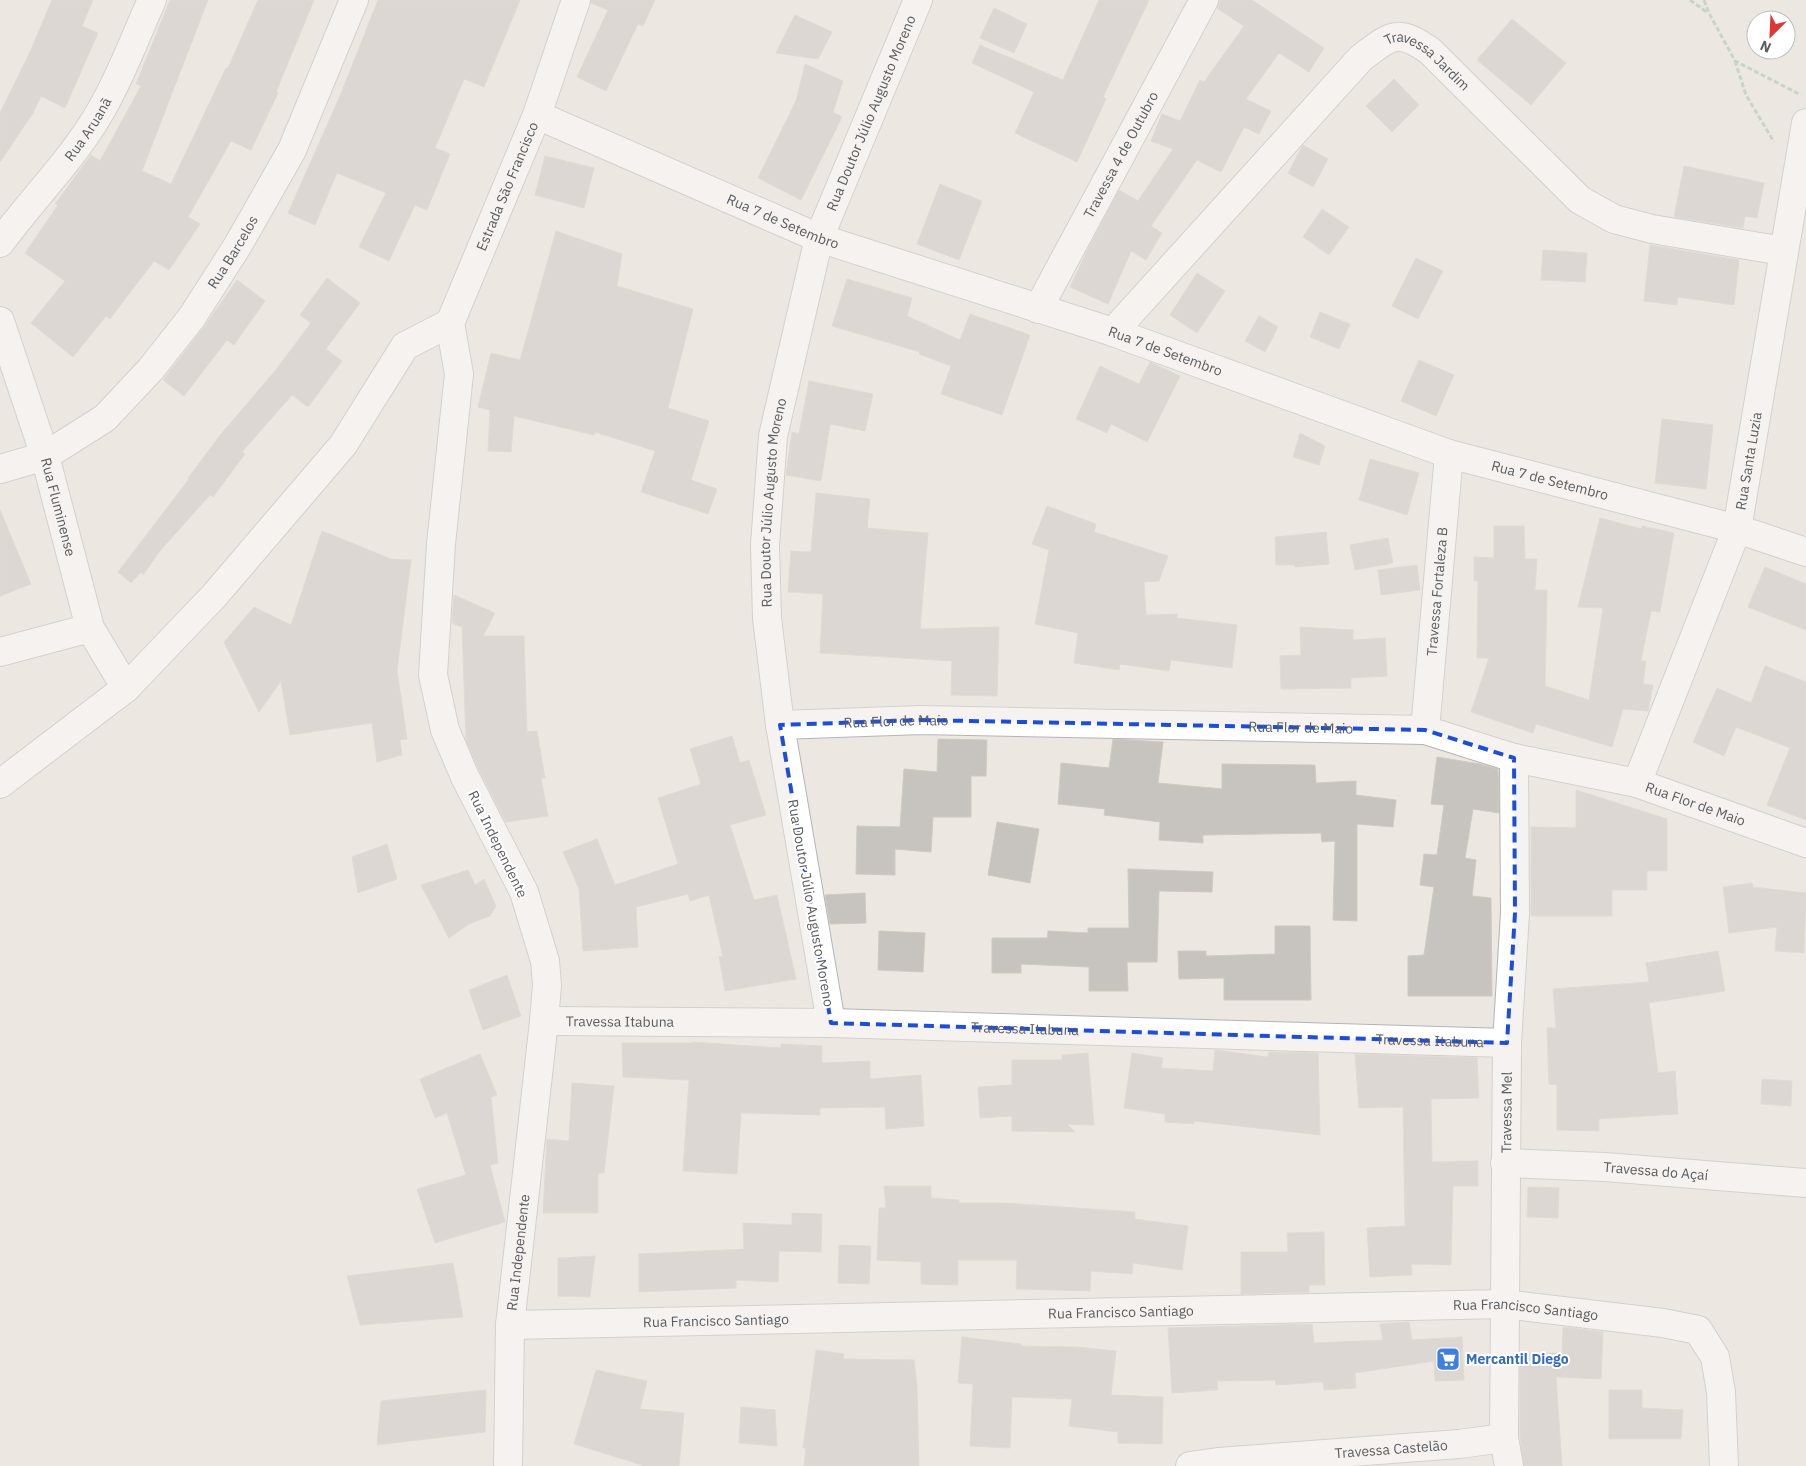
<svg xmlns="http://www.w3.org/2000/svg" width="1806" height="1466" viewBox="0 0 1806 1466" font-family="'IBM Plex Sans',sans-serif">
<rect width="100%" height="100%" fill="#ece8e1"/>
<path fill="#c7c3be" stroke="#d0cac0" d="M52,0H93L82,26L98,33L65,108L41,96L33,113L0,162V113L30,52Z
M170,0H208L142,171L171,184L226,68H228L258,0H314L276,92L278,93L251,150L231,141L188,217L200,224L169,270L154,261L110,319L106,316L73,357L31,323L65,281L25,253L58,205L55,204L91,155L100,161L141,86L136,84Z
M378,0H520L484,87L464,79L435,148L450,154L427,210L415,205L389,261L359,247L386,193L337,173L315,225L288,213L340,96Z
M591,0H655L643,26L638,24L606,91L577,77L608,10L591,3Z
M1099,0H1149L1103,97L1106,99L1077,162L1015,133L1034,92L972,63L980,45L1063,80Z
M1220,0H1252L1324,48L1309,72L1279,53L1246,99L1271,111L1259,134L1244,127L1221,172L1197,160L1151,226L1162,233L1146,260L1131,251L1108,304L1070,287L1086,253L1119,190L1138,201L1173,149L1151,141L1162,114L1180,121L1200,80L1204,82L1244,26L1217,8Z
M994,8L1027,24L1014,53L980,38Z
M795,15L832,32L818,59L776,53Z
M1512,19L1566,63L1531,105L1477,60Z
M805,64L843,81L833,112L842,117L801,200L758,178L796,101Z
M1394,79L1419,105L1392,132L1366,106Z
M1303,145L1328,159L1313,187L1288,173Z
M545,156L594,168L584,208L535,195Z
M1684,166L1764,183L1757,218L1745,216L1743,228L1674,217Z
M940,184L982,201L959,260L917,244Z
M1322,209L1349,227L1329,255L1303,237Z
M556,231L622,254L617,286L693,309L668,408L709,421L691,480L717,489L708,514L641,492L655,451L595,432L594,435L514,416L511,452L488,451L490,410L478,407L491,353L520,360Z
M1650,245L1739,260L1734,305L1678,297L1677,305L1644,301Z
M1543,250L1587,253L1585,282L1541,280Z
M1416,258L1443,271L1418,319L1392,306Z
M1197,273L1225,291L1197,333L1170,315Z
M327,278L360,303L326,349L342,361L308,407L292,395L242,452L245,454L213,497L210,495L159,552L143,575L141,572L131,583L118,572L189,479L188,478L221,434L275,371L311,323L300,315Z
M847,279L912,298L907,316L960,340L970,314L1030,335L1002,415L941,394L951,366L919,354L920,352L832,326Z
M237,280L265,301L234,345L227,340L184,396L163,380L204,327Z
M1320,312L1350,324L1339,349L1310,337Z
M1259,316L1278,327L1265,352L1245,341Z
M1419,360L1454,375L1436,416L1401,401Z
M1150,362L1180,376L1147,442L1111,424L1107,433L1076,419L1100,366L1139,384Z
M809,381L873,394L865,431L830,424L821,481L786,475L792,432L799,434Z
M1662,419L1713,425L1706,489L1655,483Z
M1300,433L1325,446L1319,465L1293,457Z
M1370,459L1419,473L1407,515L1359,500Z
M816,493L870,499L867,528L928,533L920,629L999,627L997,696L951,695L952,661L820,653L823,594L788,592L791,551L811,552Z
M1047,506L1096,524L1094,532L1168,556L1159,581L1144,582L1146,615L1177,614V618L1237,625L1232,668L1171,660L1169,671L1120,664L1119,670L1074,663L1078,633L1035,624L1049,550L1032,544Z
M0,510L31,584L0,596Z
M1600,518L1642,529V526L1674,533L1660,612L1651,611L1641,661H1646L1643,684L1653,685L1648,711L1623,709L1612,747L1536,724L1533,733L1471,712L1489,658H1477L1478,581H1474V557L1494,558V526H1524L1525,559H1537L1535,590H1547L1545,686L1589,700L1603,608L1578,607Z
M322,531L391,559L411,560L397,670L407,739L400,740L402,755L377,762L372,723L290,735L281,681L259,712L224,642L254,607L291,625Z
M1326,532L1329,564L1295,567V565H1276L1275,537Z
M1388,538L1393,563L1355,570L1350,545Z
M1417,565L1420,590L1381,595L1378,570Z
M1765,567L1806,584V630L1748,607Z
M454,595L495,613L483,636H524L527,732L537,731L545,778H541L548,816L506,822L479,770L466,740L462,627L452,623Z
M1300,627L1353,630V640L1385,638L1387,676L1351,678V688L1281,689L1280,656L1301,655Z
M1765,666L1806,682V820L1767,805L1790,748L1736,727L1724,756L1693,742L1717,688L1751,703Z
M732,736L740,763L749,760L766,815L730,825L754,900L777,895L796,979L725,991L719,956L723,957L709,895L690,901L688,894L636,907L638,947L583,951L579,889L563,852L597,839L615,885L678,864L658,798L701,784L690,749Z
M938,739L987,740L986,776H971V817H933L931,852L895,849V875L856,874L857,826L900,827L904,769L937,772Z
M1113,739L1163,742L1158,783L1222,789V764L1315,765L1316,783L1356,781V795L1396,800L1393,827L1357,824V921L1333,920L1335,841L1322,842L1321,833L1203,835V843L1159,840L1160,822L1104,815L1105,809L1058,804L1061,763L1109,768Z
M1437,757L1480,764L1498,769L1499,813L1473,809L1465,858L1476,860L1472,896L1491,898L1492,996H1408V956L1424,955L1434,887L1420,885L1424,854L1437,855L1444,805L1431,804Z
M1576,790L1667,819V871H1647V890H1612V916H1531V827L1576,828Z
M997,822L1039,829L1030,883L988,875Z
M387,844L397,879L358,893L352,857Z
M1128,869L1213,872L1212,892L1159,891L1157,962H1127L1128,991H1089V967L1021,964V973H992V938H1047L1048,931L1088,933V928H1129Z
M468,870L475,885L484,879L496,906L490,916L469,924L449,938L421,885Z
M1752,883L1753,887L1806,893L1804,953L1775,951L1777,927L1729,933L1723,887Z
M865,893L866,923L830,924L825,895Z
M1275,926H1310L1311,1000H1224V978L1179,979L1178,951H1206V956L1275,954Z
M879,931L925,933L923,972L878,970Z
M1718,951L1725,991L1649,1003L1658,1073L1675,1071L1678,1114L1599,1119V1131L1557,1130V1085L1549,1084L1547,1028H1556L1553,989L1649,982L1646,963Z
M507,975L521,1016L483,1030L469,990Z
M692,1042L781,1048V1044L822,1046V1063L870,1061V1079L921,1075L924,1126L886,1129L885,1107L820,1108V1115L741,1113L737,1174L683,1171L689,1080L623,1077L622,1043H692Z
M1215,1050L1268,1057L1269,1052L1318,1053L1320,1135L1194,1121V1124L1165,1122V1114L1124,1108L1132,1053L1163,1058L1161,1068L1213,1071Z
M1088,1053L1094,1125L1067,1124L1075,1132L1012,1131V1116L980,1118L978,1087L1012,1085V1060H1062V1055Z
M480,1054L497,1095L491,1097L498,1163L490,1165L505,1222L435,1243L417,1189L466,1175L447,1113L435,1118L420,1079Z
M1355,1054L1477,1058L1479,1098L1431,1099L1432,1162L1478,1161V1186H1453L1451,1265L1411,1264L1412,1275L1370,1277L1367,1228L1405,1226L1403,1107L1359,1108Z
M1762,1079L1792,1081L1791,1106L1761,1104Z
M572,1083L614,1086L604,1173H598V1213H543L547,1139L569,1141Z
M884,1186H931V1198L959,1200V1203H1004L1135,1212V1219L1188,1226L1182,1270L1133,1263L1132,1274L1091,1271L1090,1291L1016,1289L1017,1260H958V1285L921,1284V1262L877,1260L879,1208H886Z
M1528,1187L1559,1188L1558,1218L1527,1217Z
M792,1213L822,1214L821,1252L779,1251L778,1282L736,1280V1288L639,1292V1254L744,1249L743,1223L792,1225Z
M1324,1232L1325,1285H1309V1292L1241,1294V1252H1288L1287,1233Z
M839,1245L871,1246L869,1284L838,1283Z
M595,1256L590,1297L558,1296V1258Z
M453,1263L463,1317L360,1325L347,1276Z
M1409,1322L1412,1340L1462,1337L1464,1380L1435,1381L1434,1361L1355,1373L1356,1388L1324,1390L1323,1382L1276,1385L1275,1380L1217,1381L1218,1390L1172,1393L1168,1328L1312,1324L1314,1343L1383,1340L1380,1324Z
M1563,1327L1603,1332L1601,1379L1556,1377L1562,1466H1524L1520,1437V1353H1562Z
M962,1337L1021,1344V1346L1077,1347L1116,1351L1111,1395L1163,1397L1162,1444L1118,1443V1432L1069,1426L1072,1399L1012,1397L1010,1448L970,1446L973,1384L958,1383Z
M816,1350L844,1354L843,1359L914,1360L917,1386L919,1466H804L806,1448H803Z
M596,1370L647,1381L640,1409L684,1413L679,1466H645L574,1444Z
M486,1390L485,1432L377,1445L381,1401Z
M1609,1390H1642V1408L1683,1410L1681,1439H1609Z
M741,1407L775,1410L777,1446L739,1443Z"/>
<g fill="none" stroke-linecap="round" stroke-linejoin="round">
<g stroke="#b2b4b8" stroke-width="30">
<g id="minor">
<path id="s1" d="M537,115L819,238L1113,332L1449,454L1737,529L1806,552"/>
<path id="s2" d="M0,243C32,199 73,159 100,112C121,77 135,37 152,0"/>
<path id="s3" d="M1038,309L1204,0"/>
<path id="s4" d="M0,321L45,456L90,628L126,688"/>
<path id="s5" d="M1113,332L1361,58C1391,36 1396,27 1430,51L1580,200L1614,219L1652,229L1783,251"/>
<path id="s6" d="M0,469L45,456L105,418L151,369L192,317L238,245L292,150L354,0"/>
<path d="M0,652L90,628"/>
<path id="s7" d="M780,725L921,720L1425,730L1514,758L1637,783L1806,843"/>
<path id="s8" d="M1425,730L1449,454"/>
<path id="s9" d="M1637,783L1737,529L1806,123"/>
<path id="s10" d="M544,1021L831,1023L1507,1043"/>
<path id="s11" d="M831,1023L780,725L767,618L765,545L773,436L819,238L918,0"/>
<path id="s12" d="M1505,1163L1605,1167L1806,1183"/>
<path id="s13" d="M510,1325L1504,1304L1663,1323L1698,1330L1715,1357L1721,1392L1724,1466"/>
<path id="s14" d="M1190,1466L1218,1462L1459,1444L1504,1438"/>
<path id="s15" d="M1509,1466L1504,1438L1507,1043L1515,913L1514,758"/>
</g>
</g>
<g stroke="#b2b4b8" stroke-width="30">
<g id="tertiary">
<path d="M0,784L126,688L214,596L343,445L405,346L450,323"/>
<path id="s16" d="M508,1466L510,1325L544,1021L547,985L545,961L524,892L465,777L445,730L433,675L441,544L459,374L450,323L537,115L576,0"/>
</g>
</g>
<path stroke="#98c2a1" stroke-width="3" stroke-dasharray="5 2.5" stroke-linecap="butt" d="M1690,0L1708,13
M1704,0L1709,13L1735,61L1801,95
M1735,61L1746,95L1774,142"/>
<use href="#minor" stroke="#fff" stroke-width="28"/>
<use href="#tertiary" stroke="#fff" stroke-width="28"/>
</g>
<path d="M0 0H1806V1466H0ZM921,720L1425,730L1514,758L1515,913L1507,1043L831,1023L780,725Z" fill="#ece8e1" fill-opacity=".55" fill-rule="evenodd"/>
<path fill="none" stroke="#1d4ed8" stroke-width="4" stroke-dasharray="10 6" stroke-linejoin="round" d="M921,720L1425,730L1514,758L1515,913L1507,1043L831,1023L780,725Z"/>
<defs>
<g id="supermarket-square" transform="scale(1.25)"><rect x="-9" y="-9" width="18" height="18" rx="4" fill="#3f7fe0" stroke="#fff"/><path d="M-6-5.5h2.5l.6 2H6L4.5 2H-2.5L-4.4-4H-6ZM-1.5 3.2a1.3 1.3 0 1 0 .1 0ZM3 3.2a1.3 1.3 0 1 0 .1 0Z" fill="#fff"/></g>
</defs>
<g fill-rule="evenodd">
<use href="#supermarket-square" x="1448" y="1359"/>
</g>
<g text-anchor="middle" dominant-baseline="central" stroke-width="4" stroke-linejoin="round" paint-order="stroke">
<g font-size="14" fill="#5a5d61" stroke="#fff">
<text stroke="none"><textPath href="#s5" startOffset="450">Travessa Jardim</textPath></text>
<text stroke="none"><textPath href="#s11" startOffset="931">Rua Doutor Júlio Augusto Moreno</textPath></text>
<text stroke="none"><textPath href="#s2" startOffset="144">Rua Aruanã</textPath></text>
<text stroke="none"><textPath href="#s3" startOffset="175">Travessa 4 de Outubro</textPath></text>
<text stroke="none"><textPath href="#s16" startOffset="1318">Estrada São Francisco</textPath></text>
<text stroke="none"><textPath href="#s1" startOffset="268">Rua 7 de Setembro</textPath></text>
<text stroke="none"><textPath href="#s6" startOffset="328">Rua Barcelos</textPath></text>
<text stroke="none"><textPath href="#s1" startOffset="672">Rua 7 de Setembro</textPath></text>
<text stroke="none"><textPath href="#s9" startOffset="342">Rua Santa Luzia</textPath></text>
<text stroke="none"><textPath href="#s1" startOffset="1078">Rua 7 de Setembro</textPath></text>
<text stroke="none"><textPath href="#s11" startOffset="526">Rua Doutor Júlio Augusto Moreno</textPath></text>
<text stroke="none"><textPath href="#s4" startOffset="195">Rua Fluminense</textPath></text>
<text stroke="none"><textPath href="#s8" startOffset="139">Travessa Fortaleza B</textPath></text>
<text stroke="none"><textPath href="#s7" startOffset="116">Rua Flor de Maio</textPath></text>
<text stroke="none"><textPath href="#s7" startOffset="521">Rua Flor de Maio</textPath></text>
<text stroke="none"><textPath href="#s7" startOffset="926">Rua Flor de Maio</textPath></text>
<text transform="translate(498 844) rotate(64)">Rua Independente</text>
<text transform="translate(811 903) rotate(80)">Rua Doutor Júlio Augusto Moreno</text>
<text stroke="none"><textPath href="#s10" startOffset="76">Travessa Itabuna</textPath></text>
<text stroke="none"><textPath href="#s10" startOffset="481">Travessa Itabuna</textPath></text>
<text stroke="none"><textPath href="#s10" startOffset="886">Travessa Itabuna</textPath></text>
<text stroke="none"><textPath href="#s15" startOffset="354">Travessa Mel</textPath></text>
<text stroke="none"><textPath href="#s12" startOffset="151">Travessa do Açaí</textPath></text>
<text stroke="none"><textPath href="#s16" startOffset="214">Rua Independente</textPath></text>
<text stroke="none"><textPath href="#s13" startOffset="1016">Rua Francisco Santiago</textPath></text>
<text stroke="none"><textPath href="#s13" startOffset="611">Rua Francisco Santiago</textPath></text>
<text stroke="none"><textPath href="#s13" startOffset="206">Rua Francisco Santiago</textPath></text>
<text stroke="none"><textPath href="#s14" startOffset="202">Travessa Castelão</textPath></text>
</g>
<g font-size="14" font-weight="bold" fill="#366cbe" stroke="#fff" text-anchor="start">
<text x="1466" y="1359">Mercantil Diego</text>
</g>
</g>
<g transform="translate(1771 35) rotate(204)"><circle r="24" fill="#ffffff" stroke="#bdbec0"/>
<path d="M0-4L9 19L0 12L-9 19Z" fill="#de3535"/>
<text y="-8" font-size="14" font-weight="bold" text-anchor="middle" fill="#5a5d61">N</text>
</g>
</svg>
